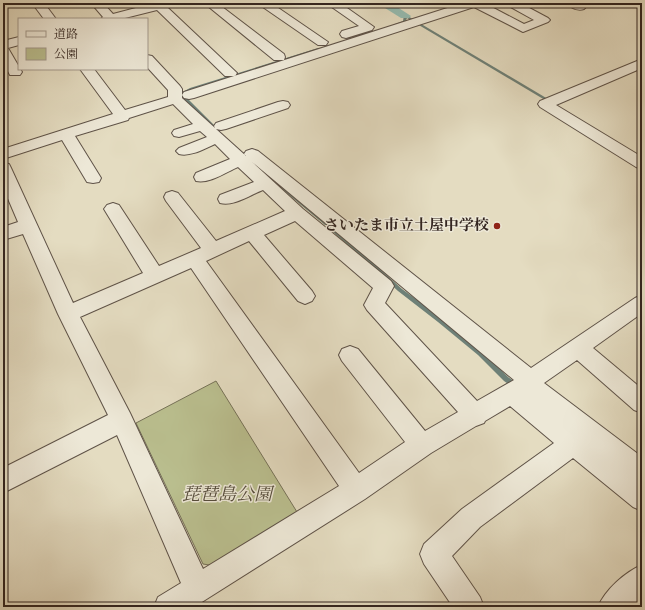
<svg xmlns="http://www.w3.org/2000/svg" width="645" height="610" viewBox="0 0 645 610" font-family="Vollkorn,'Noto Serif JP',serif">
<rect width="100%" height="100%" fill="#e4dcc1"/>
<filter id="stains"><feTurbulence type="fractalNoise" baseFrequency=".005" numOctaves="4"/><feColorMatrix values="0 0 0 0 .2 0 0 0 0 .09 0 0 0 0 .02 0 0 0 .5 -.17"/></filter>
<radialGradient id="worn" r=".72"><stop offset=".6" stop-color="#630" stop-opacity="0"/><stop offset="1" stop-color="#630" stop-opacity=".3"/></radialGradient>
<path fill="#babf8f" stroke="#767258" d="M216,381L297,512L215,566L203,564L136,423Z"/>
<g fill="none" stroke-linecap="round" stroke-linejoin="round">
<path fill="#6e8077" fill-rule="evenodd" d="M404,15H406L553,102L550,103L407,18L405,23L395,26V24L403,21Z
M318,48L321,49L192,90L183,94L218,129V131H216L179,94L190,88Z
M259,168H263L329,223V225H325L259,170Z
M335,229L337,230L402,289L442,318L482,351L508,377L518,384L519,386L518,388L516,389L514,388L504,381L478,355L438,322L398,291L333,232V231Z"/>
<path fill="#95bcb1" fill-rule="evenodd" d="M377,3H391L411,16L409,18H401Z"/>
<g stroke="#5f5348" stroke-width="2">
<path id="minor" d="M32,3H44L56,19H44Z
M91,3H103L113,14L151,4L150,3H176L174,5L167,7L237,73L235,76H225L157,10L121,19H101L103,17Z
M204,3H217L284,54L285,57L284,60H274Z
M257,3H271L328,42L326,45H318Z
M326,3H340L374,27L372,30L346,38L342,37L340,34L342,31L359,26Z
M463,3H484L524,24L534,20L507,5L505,3H520L548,18L550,20L548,22L523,32L474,7L194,98L189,99L184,98L182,95L184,92Z
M566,3H581L586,7L584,9C578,11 570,8 566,3Z
M19,37V45L8,48L22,72L20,75H10L3,62V41Z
M147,55L152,56L180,86L182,89V98L215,128L214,126L216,123L278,102L283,101L288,102L290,105L288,108L226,129L221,130L216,129L246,156L244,154L246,151L252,149L258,151L531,368L635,298L642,295V313L593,348L642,389V413L634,410L577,360L544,383L642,457V511L633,507L573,458L480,527L452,556L480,597L484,607H453L424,564L420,554L424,544L462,509L554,443L510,406L485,421L484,423L476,426L431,453L365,499L194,607H154L158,597L181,583L117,435L3,493V468L108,415L58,314L23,234L3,240V227L18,222L3,187V163L9,164L11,168L73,303L143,273L104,209L107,205L113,203L119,205L159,266L201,248L166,201L164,197L166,193L172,191L178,193L216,241L285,211L263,190C250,195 233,207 220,203L218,199L220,195L254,182L238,167C226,172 210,184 196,181L194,177L196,173L230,159L215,144C204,149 190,157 179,154L176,151L179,148L207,137L200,131L179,137L174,136L172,133L174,130L193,124L173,104L129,118L128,120L75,136L101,178L99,182L93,183L87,182L62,140L3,159V149L113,114L80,69H94L125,110L168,97V90L147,67ZM251,161L514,380L477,401L385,303L394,286L391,281L303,209ZM295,221L373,288L364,305L367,310L458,412L425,431L358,349L350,346L342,349L339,355L342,361L405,442L359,473L206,261L249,241L298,301L305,304L312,301L315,296L312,291L264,235ZM191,268L339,486L203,569L130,413L80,317Z
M642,59V68L556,105L642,157V169L636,167L540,107L538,104L540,101Z
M642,565V598L633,607H598C605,590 625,572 642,565Z"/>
</g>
<use href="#minor" fill="#ede8d7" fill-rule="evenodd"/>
</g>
<circle fill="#8f2418" stroke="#ede8d7" stroke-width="1.5" cx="497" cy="226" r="4"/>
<g text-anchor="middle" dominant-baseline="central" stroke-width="3" stroke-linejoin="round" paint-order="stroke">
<g font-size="15" font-weight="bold" fill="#332520" stroke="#ede8d7" text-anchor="end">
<text x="489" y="226">さいたま市立土屋中学校</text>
</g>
<g font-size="18" font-style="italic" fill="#554c3c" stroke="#ede8d7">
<text x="227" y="495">琵琶島公園</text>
</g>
</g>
<rect width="645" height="610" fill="none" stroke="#e4dcc1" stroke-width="16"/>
<rect x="4" y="4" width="637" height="602" fill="none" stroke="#332520" stroke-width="2"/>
<rect x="8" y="8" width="629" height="594" fill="none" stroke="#332520"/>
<rect x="18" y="18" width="130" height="52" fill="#ede8d7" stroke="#a39a8e"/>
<rect x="26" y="31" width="20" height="6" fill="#ede8d7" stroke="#a39a8e"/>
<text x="54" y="38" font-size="12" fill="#332520">道路</text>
<rect x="26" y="48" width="20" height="12" fill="#babf8f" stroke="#a39a8e"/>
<text x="54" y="58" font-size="12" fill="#332520">公園</text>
<rect width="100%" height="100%" filter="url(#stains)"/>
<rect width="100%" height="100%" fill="url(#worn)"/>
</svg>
